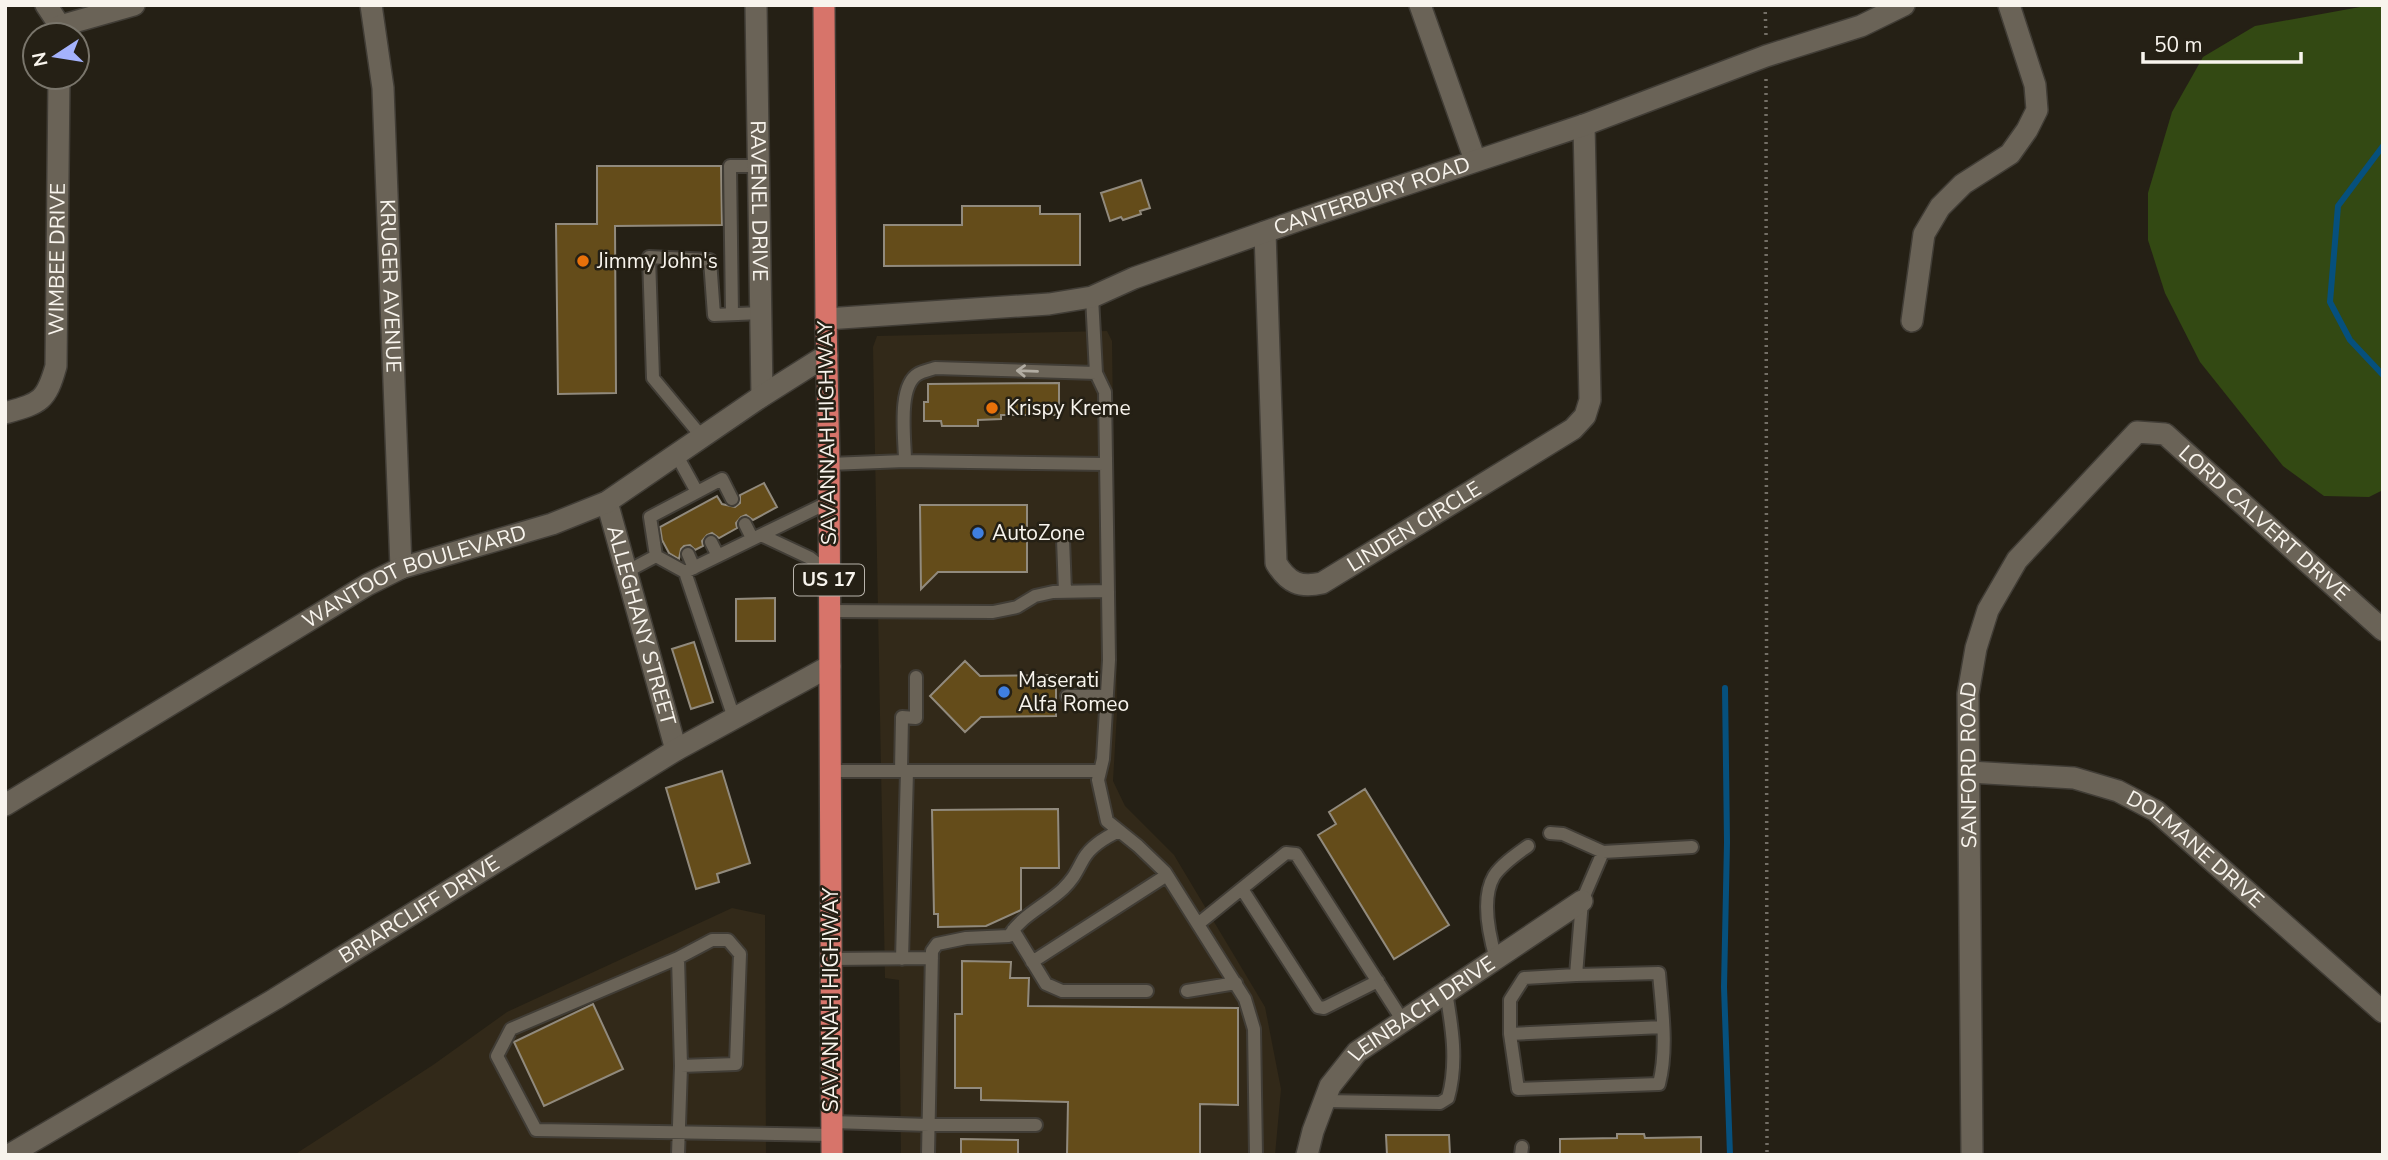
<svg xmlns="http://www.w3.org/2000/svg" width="2388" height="1160" viewBox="0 0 2388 1160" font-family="'Nunito Sans',sans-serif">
<rect width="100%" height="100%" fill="#252015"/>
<path fill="#322919" d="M1107,331L1112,341L1117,712L1113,781L1125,806L1174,855L1265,1007L1281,1089L1275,1155H901L899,980L885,978L873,347L877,336Z
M732,908L765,915L766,1155H294L433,1065L507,1012Z"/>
<path fill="#334913" d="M2371,5H2383V490L2369,497L2324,496L2283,466L2200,362L2165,293L2148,240V193L2172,112L2203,57L2255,26Z"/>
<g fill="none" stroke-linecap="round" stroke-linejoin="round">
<path stroke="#06507d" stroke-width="6" d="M2383,146L2338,206L2330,302L2350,340L2383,375
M1725,688L1727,842L1724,987L1730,1155"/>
</g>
<path fill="#644c1a" stroke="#918a7d" stroke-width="2" d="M597,166H721L722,225L615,226L616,393L558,394L556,224H597Z
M1141,180L1150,208L1140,211L1141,214L1123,220L1121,217L1110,221L1101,193Z
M962,206H1040V214H1080V265L884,266V225H962Z
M1059,383V415H1001V419L978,420V426H942L941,421H924V402H928V384Z
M764,483L777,507L753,520L746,515L741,517L736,523L737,528L719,538L712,533L707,535L702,541L703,546L695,550L690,545L684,546L681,549L679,559L669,553L662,540L660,527L717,496L722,504L735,507L740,503V495Z
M920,505H1027V572H938L921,589Z
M775,598V641H736V599Z
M694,642L713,702L691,709L672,649Z
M965,661L980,676L1056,675V716L981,717L965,732L930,696Z
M722,771L750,863L717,874L719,882L696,889L666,788Z
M1365,789L1449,925L1394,959L1318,835L1336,824L1329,812Z
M1058,809L1059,868H1021V910L986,926L938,927V914H934L932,810Z
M962,961L1011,962L1010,978H1029L1028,1006L1238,1008V1105L1200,1104V1155H1067L1068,1102L981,1100V1088H955V1014H962Z
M593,1004L623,1069L544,1106L514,1042Z
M1617,1134H1644L1645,1138L1701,1137V1155H1560V1139L1617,1138Z
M1386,1135H1449L1450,1155H1387Z
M961,1139L1018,1140V1155H961Z"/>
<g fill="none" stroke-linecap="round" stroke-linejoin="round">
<g stroke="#413d36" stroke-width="16">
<path id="service" d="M1092,297L1096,373L1105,392L1109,660L1103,759L1098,780L1107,821L1138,846L1165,872L1245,999L1254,1029L1256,1155
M732,314L730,166H759
M702,437L653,378L649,257L710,260L714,315L761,313
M676,454L697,492
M905,461C905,440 897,386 918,374C923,371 930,370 935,368L1096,373
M829,464L905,461L1105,464
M745,524L752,538
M1063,539L1065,592
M711,542L718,556
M688,554L694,568
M656,556L685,572L734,718
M626,572L656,556L650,517L722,479L732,499
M685,572L761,535
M829,573L810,558L761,535L829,502
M829,611L993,612L1017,607L1035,596L1053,592L1108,591
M1067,696H1107
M831,771H907
M901,771L902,717L916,718V677
M1550,833L1563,834L1603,852L1582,901L1576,975L1659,973C1662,1009 1668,1049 1659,1084L1518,1089L1510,1034V1000L1524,978L1576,975
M1603,852L1692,847
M1242,889L1318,1007L1324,1008L1378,981
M1198,924L1286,853L1296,854L1403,1021
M1013,930L1046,984L1062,991H1147
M678,958L681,1066
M831,959L932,958
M902,959L907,771H1100
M1496,959C1489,935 1481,898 1494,876C1502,864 1517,854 1528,846
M1032,962L1167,875
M1187,991L1236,983
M1510,1034L1663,1027
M1324,1101L1440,1103L1448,1098C1458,1063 1452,1027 1446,992
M832,1122L929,1125H1036
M678,1155L681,1066L736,1064L740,954L728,940H712L678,958L511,1029L497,1056L536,1130C634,1132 733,1133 832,1135
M928,1155L932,951L937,944L966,938L1009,936C1022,915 1045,906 1063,889C1075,877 1076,872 1084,858C1092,845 1106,837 1119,831
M1521,1155L1522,1147"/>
</g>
<g stroke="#413d36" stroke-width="24">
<g id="minor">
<path d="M46,5L60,26V35"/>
<path id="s1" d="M371,5L383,88L401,568"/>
<path id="s2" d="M756,5L762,396"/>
<path d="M1420,5L1475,160"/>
<path d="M60,26L134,5"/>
<path id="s3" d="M1265,232L1276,563C1288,583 1300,588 1322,583L1573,429L1585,416L1590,400L1584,125"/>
<path id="s4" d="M826,319L1049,304L1092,297L1134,278L1299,220L1584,125L1766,56L1861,26L1904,5"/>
<path d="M1912,321L1924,234L1940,207L1963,184L2010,154L2027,130L2037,110L2035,85L2009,5"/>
<path id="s5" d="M5,413C40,403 46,402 56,366L59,77"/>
<path id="s6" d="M607,502L676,750"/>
<path id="s7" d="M1969,772L2074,778L2118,791L2156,811L2383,1012"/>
<path id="s8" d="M5,805L367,585L401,568L552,524L607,502L762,396L827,355"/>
<path id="s9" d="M9,1155L275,999L676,750L830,666"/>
<path id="s10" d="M1307,1155L1313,1131L1330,1086L1357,1052L1582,901"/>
<path id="s11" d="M1972,1155L1968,694L1976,648L1988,610L2017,560L2137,432L2165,434L2383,630"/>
</g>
</g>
<g stroke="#413d36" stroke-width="24">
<path id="trunk" d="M824,5L826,319L829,464L832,1155"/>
</g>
<path stroke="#746f66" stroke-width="3.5" stroke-dasharray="2 5" stroke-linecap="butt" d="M1765,5L1766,36
M1766,79L1767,1155"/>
<use href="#service" stroke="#6a6357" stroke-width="12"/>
<use href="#minor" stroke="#6a6357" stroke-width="21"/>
<use href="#trunk" stroke="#d7746a" stroke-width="21"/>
</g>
<defs><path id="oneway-shaft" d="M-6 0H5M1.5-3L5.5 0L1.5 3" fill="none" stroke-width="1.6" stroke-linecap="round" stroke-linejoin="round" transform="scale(1.75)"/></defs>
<use stroke="#b1aca2" href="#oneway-shaft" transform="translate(1027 371) rotate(-178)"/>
<g fill="#e8710a" stroke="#252015" stroke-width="2.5">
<circle cx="583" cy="261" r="7"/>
<circle cx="992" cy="408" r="7"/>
</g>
<g fill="#3f7fe0" stroke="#252015" stroke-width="2.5">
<circle cx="978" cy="533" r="7"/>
<circle cx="1004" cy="692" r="7"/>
</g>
<g text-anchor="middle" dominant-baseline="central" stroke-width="5" stroke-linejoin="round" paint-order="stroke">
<rect fill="#252015" stroke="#b9b4ac" stroke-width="2" x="794" y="564.5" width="70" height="31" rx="5"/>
<g font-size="19" font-weight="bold" fill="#f8f4ed">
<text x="829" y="580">US 17</text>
</g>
<g font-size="21" fill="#f8f4ed" stroke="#252015">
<text stroke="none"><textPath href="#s4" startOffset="565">CANTERBURY ROAD</textPath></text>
<text stroke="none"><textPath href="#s2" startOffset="196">RAVENEL DRIVE</textPath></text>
<text stroke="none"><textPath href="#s5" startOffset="182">WIMBEE DRIVE</textPath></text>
<text stroke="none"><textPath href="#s1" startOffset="282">KRUGER AVENUE</textPath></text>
<text transform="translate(827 433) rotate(-91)">SAVANNAH HIGHWAY</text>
<text stroke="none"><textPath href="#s11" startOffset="942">LORD CALVERT DRIVE</textPath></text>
<text stroke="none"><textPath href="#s3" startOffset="494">LINDEN CIRCLE</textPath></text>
<text stroke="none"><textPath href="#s8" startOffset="471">WANTOOT BOULEVARD</textPath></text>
<text stroke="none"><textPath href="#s6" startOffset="128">ALLEGHANY STREET</textPath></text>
<text stroke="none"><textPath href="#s11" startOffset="390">SANFORD ROAD</textPath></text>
<text stroke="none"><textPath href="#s7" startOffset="248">DOLMANE DRIVE</textPath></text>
<text stroke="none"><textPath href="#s9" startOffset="478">BRIARCLIFF DRIVE</textPath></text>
<text transform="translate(831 1000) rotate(-90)">SAVANNAH HIGHWAY</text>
<text stroke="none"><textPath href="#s10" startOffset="194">LEINBACH DRIVE</textPath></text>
</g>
<g font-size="21" fill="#f8f4ed" stroke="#252015" text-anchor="start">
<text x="597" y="261">Jimmy John's</text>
<text x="1006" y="408">Krispy Kreme</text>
<text x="992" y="533">AutoZone</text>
<text x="1018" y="680">Maserati<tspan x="1018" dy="24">Alfa Romeo</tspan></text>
</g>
</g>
<rect width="2388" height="1160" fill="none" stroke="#f8f4ed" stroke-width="14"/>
<g transform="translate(56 56) rotate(258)"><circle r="33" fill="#252015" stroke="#79756b" stroke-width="2"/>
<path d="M0-5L12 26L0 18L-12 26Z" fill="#a4b2fc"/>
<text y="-10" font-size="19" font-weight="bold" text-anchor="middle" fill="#f8f4ed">N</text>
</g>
<path d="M2143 52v10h158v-10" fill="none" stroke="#f8f4ed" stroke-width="3.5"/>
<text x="2154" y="52" font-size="21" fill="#f8f4ed" stroke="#252015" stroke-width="5" paint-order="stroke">50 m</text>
</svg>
